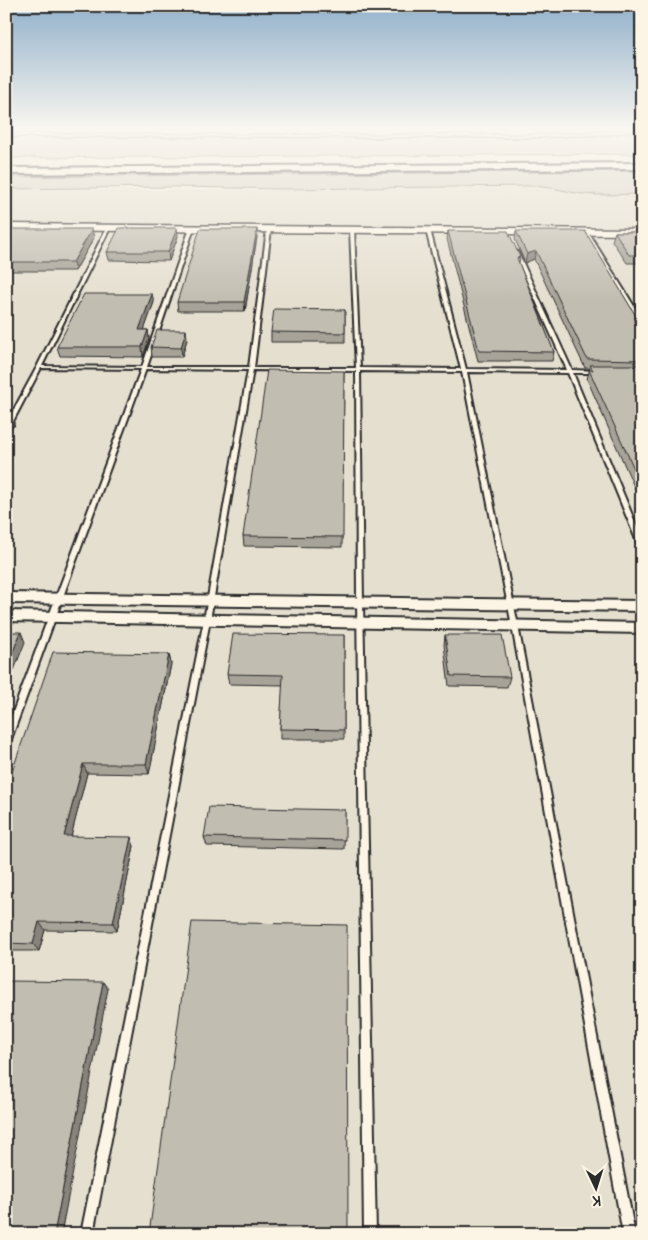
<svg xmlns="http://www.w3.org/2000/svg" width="648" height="1240" viewBox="0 0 648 1240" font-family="Pangolin,sans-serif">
<rect width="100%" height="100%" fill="#f4edde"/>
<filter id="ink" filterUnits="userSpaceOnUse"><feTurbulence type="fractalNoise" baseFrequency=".02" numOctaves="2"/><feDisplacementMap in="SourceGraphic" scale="10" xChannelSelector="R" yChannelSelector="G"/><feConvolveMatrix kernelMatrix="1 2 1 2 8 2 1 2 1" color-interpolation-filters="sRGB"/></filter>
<g filter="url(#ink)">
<path fill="#e5dfd0" d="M6,128H642V130L608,136L444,138L6,136Z
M545,187L585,195H642V1234H6V190H285Z"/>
<path fill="#d6d1c4" stroke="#807e78" d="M642,130V154L6,158V136L444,138L608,136Z
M642,171V194C619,194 593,197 571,192C557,189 547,187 532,186L284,189L175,187L6,189V177H9Z"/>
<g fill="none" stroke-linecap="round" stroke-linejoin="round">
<g stroke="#2b2b2b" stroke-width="4">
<path id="service" d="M300,128H303L289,135H539L606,132L638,128H642V129L606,134L539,137L6,136V134L289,135L288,133Z
M107,227L110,228L42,366L142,367L190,228L192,227L194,228L147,367H249L267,229L269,228L271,229L254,368H356L350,229L352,228L354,229L360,368L461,369L426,230L428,229L430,230L466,369L567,370L514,252L516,251L518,252L572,370L597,371L599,372L597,373H573L642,539V549L639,547L568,373L467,372L518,626L635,1234H623L512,626L462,372L360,371L363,602L376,1234H364L357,602L356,371L253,370L210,620L93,1234H81L204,620L248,370L146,369L10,742L9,744L6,745V731L141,369L41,368L9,429L6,431V424L37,367Z
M585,231L588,232L642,319V324L640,323Z"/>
</g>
<g stroke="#2b2b2b" stroke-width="4">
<path id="minor" d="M6,422L12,423L13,425L6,428Z
M6,593L642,601V611L6,603Z
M6,611L642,623V633L6,621Z"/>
</g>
<g stroke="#2b2b2b" stroke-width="3">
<path id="tertiary" d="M6,224L642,229V235L6,230Z"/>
</g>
<g stroke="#2b2b2b" stroke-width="4">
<path id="motorway" d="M642,163V169L6,174V168Z"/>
</g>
<use href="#service" fill="#fcf5e5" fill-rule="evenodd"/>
<use href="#minor" fill="#fcf5e5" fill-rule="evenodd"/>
<use href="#tertiary" fill="#fcf5e5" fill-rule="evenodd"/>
<use href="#motorway" fill="#fcf5e5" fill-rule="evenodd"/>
</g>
<path fill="#a7a398" stroke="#2b2b2b" d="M6,229L94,238L75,271H6Z
M448,231L520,257L519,263L554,352L552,361H478L447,239Z
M516,231L642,326V505L587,379L590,368H585L534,259L525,263L515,239Z
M615,232H642V263H627L612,241Z
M178,236L169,261L109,260L107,252Z
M257,237L245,311H178L177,302Z
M154,302L144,330H148L149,339L143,357L60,356L57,347Z
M345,310V342H271V332Z
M187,339L182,357H152L151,347Z
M344,371L342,547L244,546L243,536Z
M344,635V739H280V729L283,685L229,684L227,674Z
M445,635L510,677L507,687L449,686L444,645Z
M169,654L171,664L149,774L87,773L71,836L134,846L117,931L45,930L39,951H6V789Z
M345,810L344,849L207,846L204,837Z"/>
<path fill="#88847c" stroke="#2b2b2b" d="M177,228L178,236L169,261L168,252Z
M92,229L94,238L75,271L73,262Z
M257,229V237L245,311L244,302Z
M536,251L534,259L525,263L527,254Z
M152,294L154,302L141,339L139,330Z
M148,330L149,339L143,357L142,347Z
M186,330L187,339L182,357L181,348Z
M21,632L25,642L9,683L6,678V668Z
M169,654L171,664L149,774L146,764Z
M83,764L87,773L69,845L64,836Z
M131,837L134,846L117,931L113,923Z
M39,922L45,930L39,951L33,944Z
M103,982L108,989L61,1234H54Z"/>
<path fill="#c2bdb1" stroke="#2b2b2b" d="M119,228H177L168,252H107Z
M6,229H92L73,262H6Z
M200,229H257L244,302H177Z
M448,231H508L520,257L517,258L554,352L479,351Z
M516,231H585L642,326V360L587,359L536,251L527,254Z
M615,232H642V255H629Z
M84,294H152L139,330H148L142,347H57Z
M274,309L345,310V333L271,332Z
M157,330H186L181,348L151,347Z
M590,365H642V486L589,370H593Z
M267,370L344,371L343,537L243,536Z
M6,632H21L6,668Z
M233,634L344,635V730L280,729L283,675L227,674Z
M445,635H502L510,677L451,676Z
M53,652L169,654L146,764H83L64,836L131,837L113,923L39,922L33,944L6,943V789Z
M209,807L345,810V840L204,837Z
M192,922L347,925L348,1234H149Z
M6,981L103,982L54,1234H6Z"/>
</g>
<linearGradient id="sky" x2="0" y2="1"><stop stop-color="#91b0cb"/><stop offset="0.43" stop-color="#faf7f0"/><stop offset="1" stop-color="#faf7f0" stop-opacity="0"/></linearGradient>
<rect width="648" height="301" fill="url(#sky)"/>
<rect width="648" height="1240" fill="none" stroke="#fcf5e5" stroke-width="25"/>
<rect x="12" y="12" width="623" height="1215" fill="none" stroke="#2b2b2b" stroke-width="2" filter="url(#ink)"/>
<g transform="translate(596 1188) rotate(176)" stroke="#fcf5e5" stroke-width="4" paint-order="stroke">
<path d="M0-4L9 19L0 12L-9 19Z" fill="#2b2b2b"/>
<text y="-8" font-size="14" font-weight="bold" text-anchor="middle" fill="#2b2b2b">K</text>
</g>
</svg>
